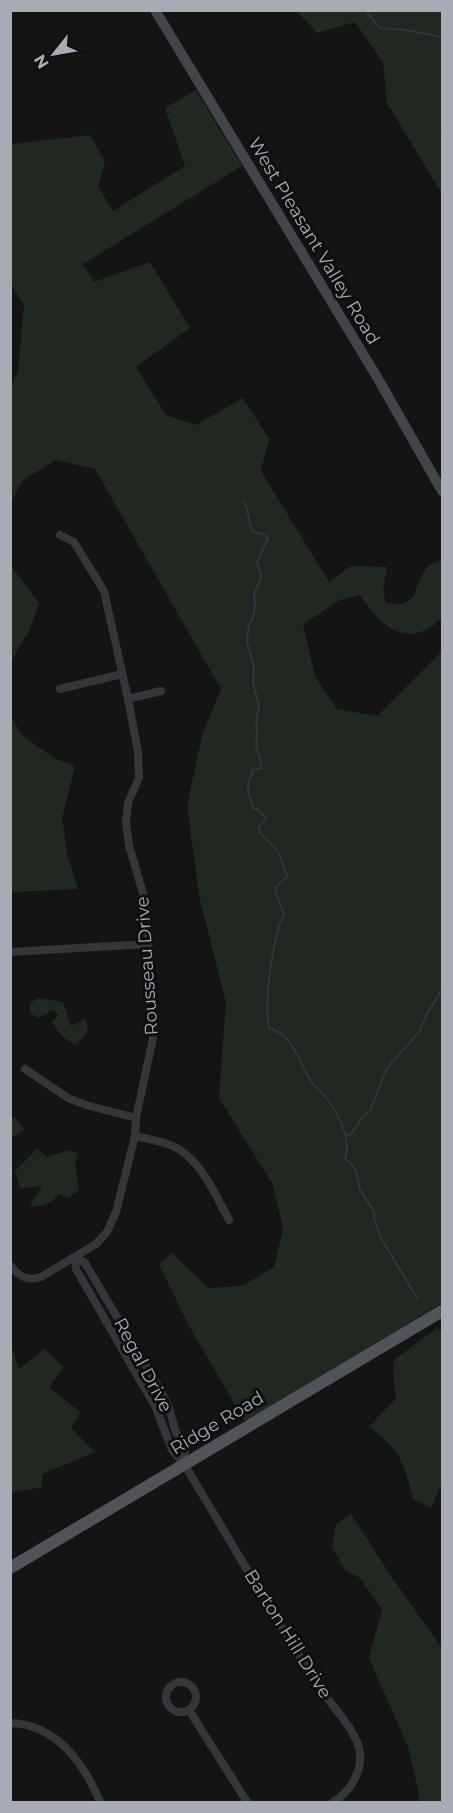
<svg xmlns="http://www.w3.org/2000/svg" width="453" height="1813" viewBox="0 0 453 1813" font-family="Montserrat,sans-serif">
<rect width="100%" height="100%" fill="#141415"/>
<path fill="#212821" d="M296,11H442V132L440,134L442,138V194L387,103L383,62L355,22L317,33Z
M196,90L242,166L83,264L94,282L150,262L190,328L136,367L166,415L196,425L243,398L269,439L261,471L329,582L351,566L387,567L383,591L386,603L403,604L414,597C419,580 423,564 442,560V618C408,651 381,627 360,595L340,600L303,624L315,677L337,709L377,716L442,651V1303L245,1422L188,1324L159,1264L172,1253L208,1288L242,1286L274,1267L283,1228L272,1183L219,1098L226,1002L200,900L187,807L202,735L221,689L95,469L56,460L23,480L11,502V386L18,371L24,305L11,284V144L90,135L105,161L98,187L113,211L185,166L165,108Z
M11,566L39,603L30,629L11,662Z
M10,715L22,735L54,758L75,766L62,818L68,857L78,889L11,892Z
M38,998L63,1002L71,1026L85,1019L88,1027L85,1035L75,1045L63,1037L52,1023L58,1014L53,1010L39,1018L30,1013V1003Z
M11,1116L15,1118L25,1130L11,1138Z
M37,1149L47,1157L69,1150L78,1153L75,1162L79,1190L68,1198L59,1194C50,1204 44,1207 30,1206L42,1186L20,1188L15,1171Z
M438,1327L442,1335V1382L441,1385L442,1391V1483L431,1508L413,1499C404,1463 401,1449 369,1427L396,1399L393,1375L394,1360Z
M10,1340L19,1369L45,1349L63,1367L49,1388L81,1412L71,1427L95,1452L42,1474V1487L11,1493Z
M351,1514L393,1579L442,1648L441,1665L442,1679V1802H419V1794L408,1747L369,1658L382,1609L359,1577L345,1570L332,1547L336,1524Z"/>
<g fill="none" stroke-linecap="round" stroke-linejoin="round">
<path stroke="#2f363d" stroke-width="2" d="M365,10L380,28L406,30L442,37
M245,502L252,532L263,534L268,538L257,562L261,577L254,594L255,606L253,617L249,624L247,641L254,668L253,683L259,706L256,720L257,729L256,746L262,766L261,768L252,770C253,777 249,777 248,784C247,793 251,800 254,809H257L266,818L258,828C262,839 272,843 278,852C282,858 282,867 288,876L277,886L275,891L284,914C272,939 264,1001 269,1028C294,1036 298,1061 311,1081C315,1087 320,1090 324,1095C337,1112 352,1137 345,1159L351,1164L356,1172L360,1189L374,1212V1218L380,1236L418,1300
M346,1136L352,1133L362,1118L370,1111L387,1068L420,1031L426,1016L442,989"/>
<path stroke="#35363a" stroke-width="8" d="M60,689L122,674
M128,699L161,691
M10,952L148,944
M25,1069L68,1098L86,1105L136,1118
M135,1136C151,1140 171,1142 184,1153C205,1169 217,1198 229,1220
M75,1257L76,1269L156,1408L172,1450L184,1464C229,1538 272,1614 319,1687C331,1705 358,1732 360,1753C362,1773 349,1793 333,1802
M75,1257L85,1263L161,1391L168,1405L176,1432L185,1451L184,1464
M10,1265C18,1276 27,1282 41,1277L96,1244L107,1232L116,1212L135,1136L136,1118L153,1038L146,904L129,845L126,823L128,803L139,778L138,752L128,699L104,591L74,542L60,535
M166 1697a15 15 0 1 1 30 0a15 15 0 1 1-30 0Z
M189,1710L247,1802
M10,1723C56,1724 84,1763 100,1802"/>
<path stroke="#44454a" stroke-width="10" d="M155,10L377,377L442,491"/>
<path stroke="#525358" stroke-width="12" d="M10,1568L442,1311"/>
</g>
<g text-anchor="middle" dominant-baseline="central" stroke-width="6" stroke-linejoin="round" paint-order="stroke">
<g font-size="18" fill="#a7abb4" stroke="#0f0f10">
<text transform="translate(314 241) rotate(59)">West Pleasant Valley Road</text>
<text transform="translate(147 966) rotate(-94)">Rousseau Drive</text>
<text transform="translate(143 1365) rotate(62)">Regal Drive</text>
<text transform="translate(217 1423) rotate(-31)">Ridge Road</text>
<text transform="translate(288 1634) rotate(58)">Barton Hill Drive</text>
</g>
</g>
<rect width="453" height="1813" fill="none" stroke="#a7abb4" stroke-width="24"/>
<g transform="translate(54 54) rotate(239)" stroke="#0f0f10" stroke-width="4.5" paint-order="stroke">
<path d="M0-4.5L10 22L0 15L-10 22Z" fill="#a7abb4"/>
<text y="-9" font-size="16" font-weight="bold" text-anchor="middle" fill="#a7abb4">N</text>
</g>
</svg>
